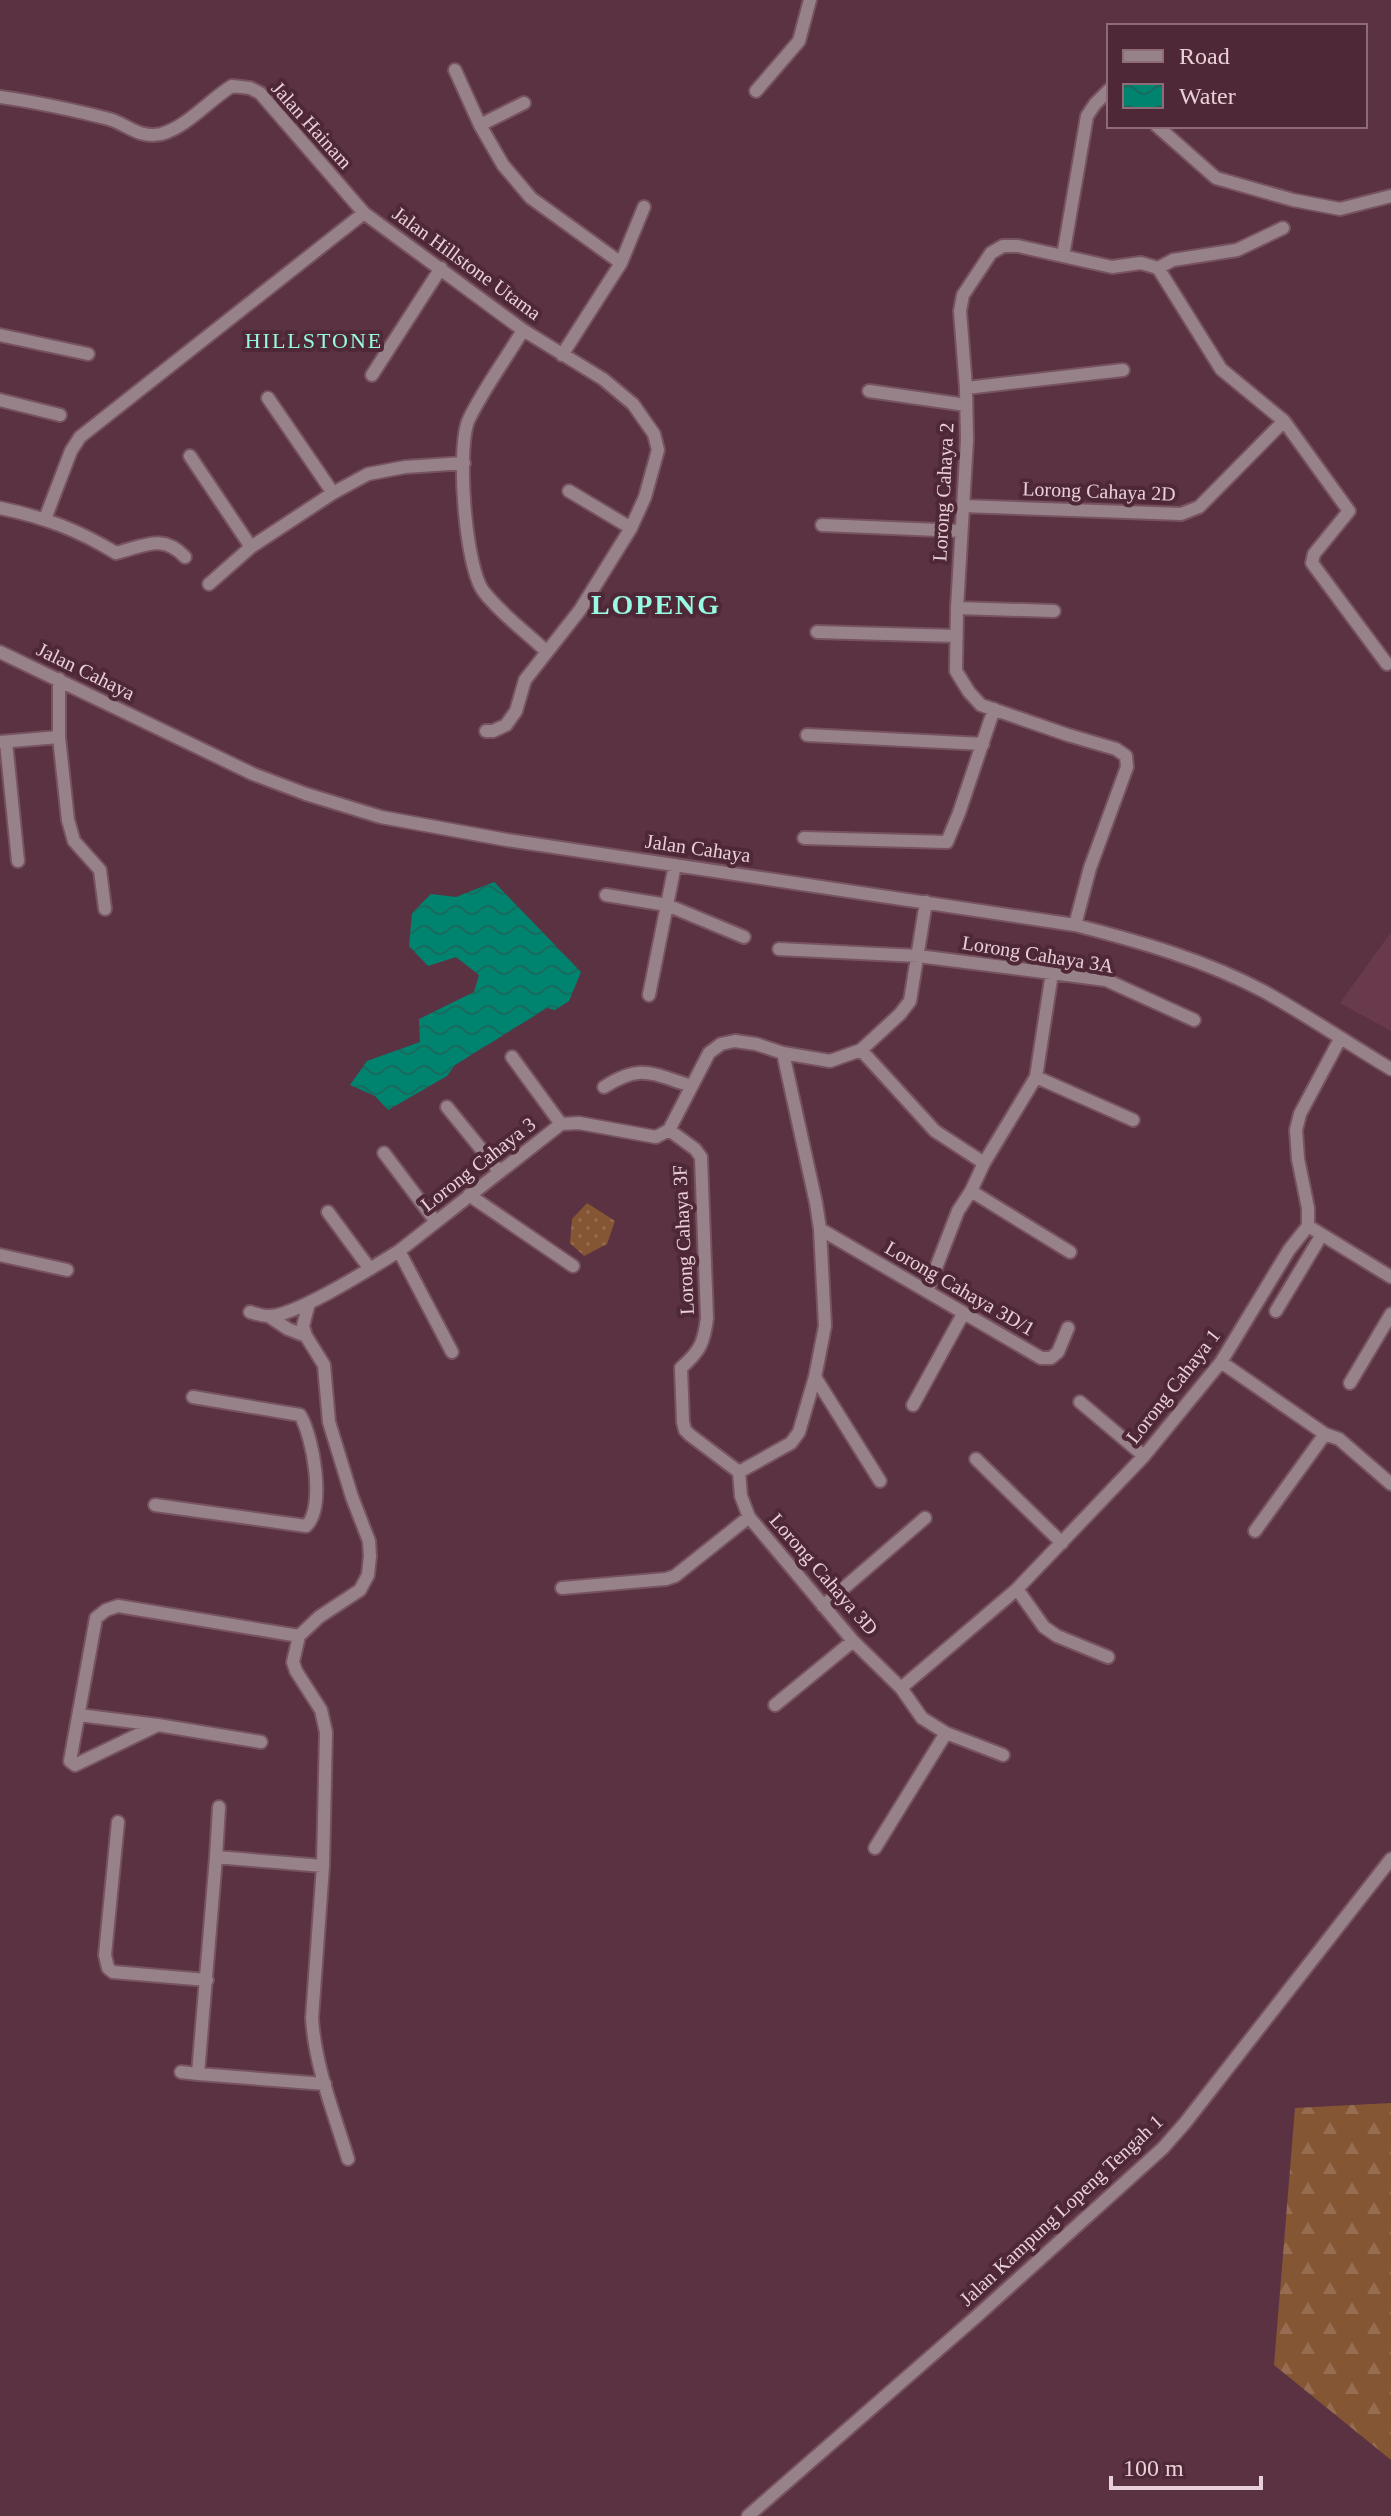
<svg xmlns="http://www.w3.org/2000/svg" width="1391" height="2516" viewBox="0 0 1391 2516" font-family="Georgia,serif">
<defs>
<pattern id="grass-dots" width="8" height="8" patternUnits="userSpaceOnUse" patternTransform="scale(2)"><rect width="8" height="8" fill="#855634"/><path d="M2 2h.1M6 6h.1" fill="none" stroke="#966d51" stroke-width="1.8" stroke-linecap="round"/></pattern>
<pattern id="forest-firs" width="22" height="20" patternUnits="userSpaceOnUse" patternTransform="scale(2)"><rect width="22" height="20" fill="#855634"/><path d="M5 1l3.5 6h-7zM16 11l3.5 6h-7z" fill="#966d51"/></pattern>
<pattern id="water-waves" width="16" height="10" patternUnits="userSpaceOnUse" patternTransform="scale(2)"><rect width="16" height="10" fill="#00846f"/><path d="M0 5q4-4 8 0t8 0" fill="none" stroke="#186c5f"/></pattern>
</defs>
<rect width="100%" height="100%" fill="#5a3242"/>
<path fill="#693a4c" d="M1391,932V1031L1340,1003Z"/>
<path fill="url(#grass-dots)" d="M587,1203L615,1221L607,1244L584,1256L570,1243L572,1219Z"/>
<path fill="url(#forest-firs)" d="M1391,2103V2460L1274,2365L1295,2108Z"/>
<path fill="url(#water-waves)" d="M494,882L581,972L569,1001L555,1010L547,1008L455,1065L447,1076L388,1110L375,1096L350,1085L367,1061L420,1042L419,1019L474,992L479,975L456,957L428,966L409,946L412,913L431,894L456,897Z"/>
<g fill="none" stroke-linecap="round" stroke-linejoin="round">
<g stroke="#775260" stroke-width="16">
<path id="minor" d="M455,70L480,125L503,165L531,198L621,263L562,355
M756,91L799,41L810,0
M0,97C36,102 73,110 109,119C127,124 139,139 161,134C187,127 209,100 232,86L250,88L260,93L364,213
M480,125L524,103
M1157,126L1216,178L1293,200L1340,209L1391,196
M1063,256L1087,116L1095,104L1109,90
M621,263L644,207
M523,330C506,359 484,388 469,419C456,446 465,569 484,592C501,614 526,632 546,651
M0,335L88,354
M372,375L441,268
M966,388L1123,370
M869,391L966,405
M268,398L333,493
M0,400L60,415
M1284,421L1349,511L1314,554L1312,563L1387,664
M190,456L251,547
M569,491L631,528
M963,506L1181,514L1199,507L1284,421L1221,369L1158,268
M0,508C44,517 78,530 116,553C144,546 163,533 185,557
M45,519L71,451L80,437L364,213L523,330L603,379L633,404L654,434L658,450L645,497L631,528L580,610L525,680L516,711L506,725L493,731H486
M822,525L961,531
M209,584L251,547L333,493L368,474L405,467L464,463
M957,608L1054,611
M817,632L956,636
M0,652L253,774L306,794L381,817L507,840L1075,925C1141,942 1205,960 1265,992C1308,1016 1349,1044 1391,1069
M59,679V737L68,820L74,841L100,870L105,909
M807,735L983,744
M0,742L59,737
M6,742L18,861
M804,838L947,842L959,813L994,709
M606,895L667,905L744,937
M1075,925L1090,868L1127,767L1126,756L1116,749L1068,735L981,705L969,692L956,671L957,608L967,440L966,388L960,311L963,295L991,253L1003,246H1018L1112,267L1141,263L1158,268L1173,260L1237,250L1283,228
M779,949L918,956L1106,980L1194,1020
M649,995L675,865
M861,1050L935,1131L984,1163L971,1191L958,1211L927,1291
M783,1053L816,1203L820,1229L825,1326L815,1377L799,1432L791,1443L739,1472L741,1496L749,1517L853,1641L901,1688L922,1718L946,1733L1003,1755
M512,1057L561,1124
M1036,1077L1133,1120
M604,1087C642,1063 651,1074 692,1086
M447,1107L499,1171
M669,1130L695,1149L701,1157L707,1318C704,1343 700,1351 681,1368L683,1422L685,1430L690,1435L739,1472
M384,1153L436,1222
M984,1163L1036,1077L1052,973
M971,1191L1070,1252
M469,1195L573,1266
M328,1212L370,1269
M1308,1226L1391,1277
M820,1229L1041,1358H1051L1058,1352L1068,1328
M399,1251L452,1352
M0,1255L67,1270
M1276,1311L1321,1236
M250,1312C256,1314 263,1316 268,1316C295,1317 373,1267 399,1251L561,1124L579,1123L656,1137L669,1130L709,1053L721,1044L735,1041L756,1044L783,1053L830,1061L861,1050L900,1014L910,1001L926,902
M270,1317L288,1329L306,1336
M1221,1362L1325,1434L1339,1439L1391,1484
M815,1377L880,1481
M1350,1383L1391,1314
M1080,1402L1144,1456
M913,1405L963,1314
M976,1459L1062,1543
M155,1505L306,1526C326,1508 313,1436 300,1415L193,1397
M1255,1531L1325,1434
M562,1588L666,1579L675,1576L749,1517
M1017,1589L1044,1627L1057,1636L1108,1657
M823,1606L925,1518
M299,1636L293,1662L296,1671L321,1710L326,1732L323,1866L312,2018C315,2067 334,2113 348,2159
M901,1688L1017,1589L1144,1456L1221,1362L1289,1250L1308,1226V1208L1298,1159L1296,1130L1300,1114L1340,1039
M775,1705L853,1641
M79,1715L158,1725
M261,1742L158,1725L75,1765L70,1761L96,1618L106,1610L118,1606L299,1636L319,1617L360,1590L368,1575L370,1556L369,1541L352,1497L329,1422L324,1365L306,1336L303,1326L309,1303
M118,1822L105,1955L108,1968L113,1972L207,1980
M875,1848L946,1733
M216,1857L219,1807
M323,1866L216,1857L198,2074L325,2084
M181,2072L198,2074
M748,2516L977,2316L1163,2148L1185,2123L1391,1859"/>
</g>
<use href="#minor" stroke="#978289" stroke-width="12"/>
</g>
<g text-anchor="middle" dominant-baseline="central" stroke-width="8" stroke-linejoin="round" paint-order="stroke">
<g font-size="20" fill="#e9d0d8" stroke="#4f2837">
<text transform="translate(312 125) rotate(48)">Jalan Hainam</text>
<text transform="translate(467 263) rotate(36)">Jalan Hillstone Utama</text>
<text transform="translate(1099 491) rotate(2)">Lorong Cahaya 2D</text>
<text transform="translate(943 492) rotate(-87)">Lorong Cahaya 2</text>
<text transform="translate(86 671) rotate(26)">Jalan Cahaya</text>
<text transform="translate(698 848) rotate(8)">Jalan Cahaya</text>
<text transform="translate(1038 954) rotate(9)">Lorong Cahaya 3A</text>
<text transform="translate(478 1164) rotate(-38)">Lorong Cahaya 3</text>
<text transform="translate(683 1240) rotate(-93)">Lorong Cahaya 3F</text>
<text transform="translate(960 1288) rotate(30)">Lorong Cahaya 3D/1</text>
<text transform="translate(1173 1386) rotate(-52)">Lorong Cahaya 1</text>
<text transform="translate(824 1574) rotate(49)">Lorong Cahaya 3D</text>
<text transform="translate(1061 2210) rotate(-43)">Jalan Kampung Lopeng Tengah 1</text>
</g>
<g font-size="22" letter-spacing="2" fill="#98fae2" stroke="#4f2837">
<text x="314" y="340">HILLSTONE</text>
</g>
<g font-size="28" font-weight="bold" letter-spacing="2" fill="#98fae2" stroke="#4f2837">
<text x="656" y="604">LOPENG</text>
</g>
</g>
<rect x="1107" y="24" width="260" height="104" fill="#4f2837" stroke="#8d6b77" stroke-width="2"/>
<rect x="1123" y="50" width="40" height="12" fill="#978289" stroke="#8d6b77" stroke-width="2"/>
<text x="1179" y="64" font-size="24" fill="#e9d0d8">Road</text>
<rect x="1123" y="84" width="40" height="24" fill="url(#water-waves)" stroke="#8d6b77" stroke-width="2"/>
<text x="1179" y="104" font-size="24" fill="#e9d0d8">Water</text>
<path d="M1111 2476v12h150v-12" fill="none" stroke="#e9d0d8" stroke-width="4"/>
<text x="1123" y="2476" font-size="24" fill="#e9d0d8" stroke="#4f2837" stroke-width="6" paint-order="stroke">100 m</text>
</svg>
